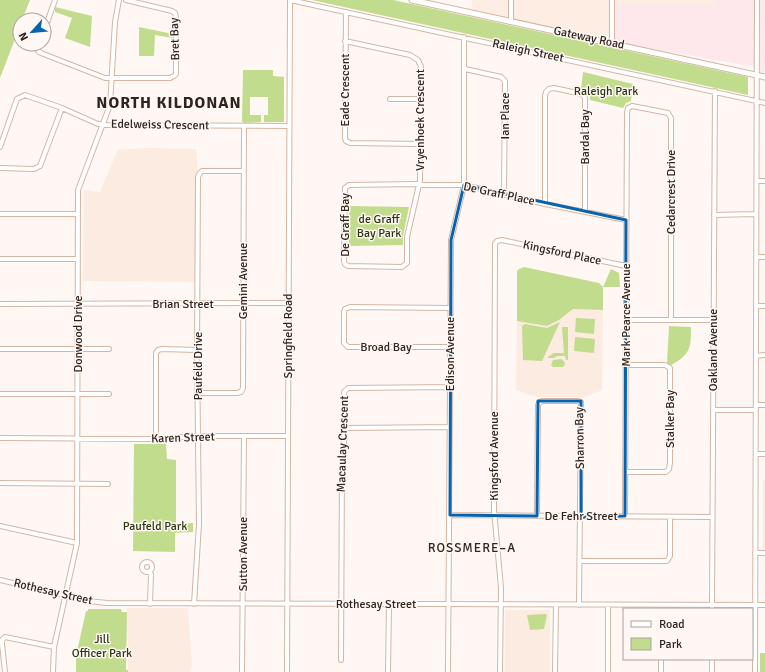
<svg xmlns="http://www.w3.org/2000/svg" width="765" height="672" viewBox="0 0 765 672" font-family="Signika,sans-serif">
<rect width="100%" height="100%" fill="#fef7f3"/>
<path fill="#fee8eb" d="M715,0H756V67L614,42L615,5L715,4Z
M760,0H765V73L760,72Z"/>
<path fill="#feede3" d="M472,0H715V5H611L610,41L472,11Z"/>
<path fill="#fcebe0" d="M147,148L196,149L198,171L196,176L195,282L83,281L84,190L100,192L118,150Z
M573,309L603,310L602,390L582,398L579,397H536L516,390L517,321L547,326L559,320Z
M763,480H765V549H763Z
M127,608H188L192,666L190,672H128Z
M505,610H550V672H505Z"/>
<path fill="#c1dc8d" d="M0,0H30L22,20H20V26L0,78Z
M312,0H393L748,77V95Z
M55,7L92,16L90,47L65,38L72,18L55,12Z
M139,27L173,34V38L155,35L154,56H139Z
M243,70H273V76L284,77V122H264V115H268V97H250V115H261V122L244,123L242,121Z
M583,72L633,84L631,101L626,103L623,108L590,100C590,94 587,91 581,90Z
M349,206L409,207L403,236V245L349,246Z
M524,267L599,283L603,287V310L573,309L559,320L547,326L517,321V271L519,269Z
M611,269L619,273L620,287H603Z
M576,318L595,319L594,334L575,332Z
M560,322L542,361L523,360L522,326L525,324L547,328Z
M669,326L691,327C691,350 690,354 670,366L667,363Z
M562,327H568V360H566L565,356H557L554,358H548V357L554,353H564Z
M575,337L595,339L594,353L574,351Z
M561,359L564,361L565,364L563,367H553L551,365L553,360Z
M134,444H166L167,459L176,460V523H193V532L175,533V552L133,551Z
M88,609H121L122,612H127L126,670H128V672H76V656L86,611H88Z
M545,614L547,615L544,629L530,630L527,615Z
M760,653H765V672H760Z"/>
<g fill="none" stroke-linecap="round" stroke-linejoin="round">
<g stroke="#d5b5a2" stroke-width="6">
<path id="minor" d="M290,0L765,103
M346,12L345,138L346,141L350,143L421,144
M511,22V0
M44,31L55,0
M345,41L410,55L418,60L421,67L420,181L418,189L407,237V263L402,267L348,266L345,264L344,261L345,188L349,185L415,184L422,185H464L545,204L626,220
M612,43V0
M39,44L38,51L41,53L105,78H170L174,76L176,74V18L175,13L172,11L126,0
M465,69L501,77L505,81L504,195
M390,99H421
M0,147L17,99L25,95L62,108L98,124L107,125L289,126
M0,168L34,169L40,166L62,108
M757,181H765
M545,204V96L546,92L549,89L554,88L582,94L585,98V212
M0,214H78
M714,215L756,214
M757,257H765
M0,259H78
M0,304L289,303
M756,306H765
M450,308L350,307L345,309L344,312V343L348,347H450
M626,320H713
M0,349H109
M756,356L765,355
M198,393H237L241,392L243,388L244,126
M0,394H109
M756,405H765
M713,410H756
M344,428L450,427
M0,438L156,439L198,436H288
M156,439V353L158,350L162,349L197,350
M756,454H765
M625,472H666L669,469L670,463V368L665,365H626
M0,483L108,484
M450,515L712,517
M537,516L538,405L539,403L542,401H578L581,402V405L579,605
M625,516L627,113L628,108L632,106L668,113L671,118V319
M0,526L77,543
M755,553H765
M580,561H667L670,556V517
M142 567a5 5 0 1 1 10 0a5 5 0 1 1-10 0Z
M149,572L151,574L150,604
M0,580L88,601L107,603L765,605
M194,604L199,524L197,350L198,177L200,173L202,171H243
M608,605V672
M712,609L715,91
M341,660L342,465L344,444V392L348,388L450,387
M5,672L2,644V640L5,637L54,647
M53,672L54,647L77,543L78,190L110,105L115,22L119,0
M242,672L244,436
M287,672L290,0
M388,672L389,604
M448,672L451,240L464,185V37
M500,672L501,588L494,510L495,244L497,241L502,240L626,266
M555,672L556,605
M661,672V659
M712,672V659
M755,672L757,0"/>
</g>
<g stroke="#d5b5a2" stroke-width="7">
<path id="major" d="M412,0L765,77"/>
</g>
<use href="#minor" stroke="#fff" stroke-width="4"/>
<use href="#major" stroke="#fff" stroke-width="5"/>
</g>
<path fill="none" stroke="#0663b0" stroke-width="3" stroke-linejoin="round" d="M464,185L626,220L625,516L581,517V401H538L537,516L450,515L451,240Z"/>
<g text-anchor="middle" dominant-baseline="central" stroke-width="3" stroke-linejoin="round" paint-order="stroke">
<g font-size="12" fill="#2f231c" stroke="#fef7f3">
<text transform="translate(589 38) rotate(12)">Gateway Road</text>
<text transform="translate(175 39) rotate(-92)">Bret Bay</text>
<text transform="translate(528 51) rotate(12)">Raleigh Street</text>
<text transform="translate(345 90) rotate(-90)">Eade Crescent</text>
<text transform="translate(505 116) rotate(-90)">Ian Place</text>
<text transform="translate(420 120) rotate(-90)">Vryenhoek Crescent</text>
<text transform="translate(160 125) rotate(1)">Edelweiss Crescent</text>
<text transform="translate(585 137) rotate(-90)">Bardal Bay</text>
<text transform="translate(671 192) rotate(-90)">Cedarcrest Drive</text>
<text transform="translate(499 194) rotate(12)">De Graff Place</text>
<text transform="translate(345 225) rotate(-90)">De Graff Bay</text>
<text transform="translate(562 253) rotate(12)">Kingsford Place</text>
<text transform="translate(243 281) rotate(-90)">Gemini Avenue</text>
<text x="183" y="304">Brian Street</text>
<text transform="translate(626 315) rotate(-90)">Mark Pearce Avenue</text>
<text transform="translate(78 334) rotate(-90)">Donwood Drive</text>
<text transform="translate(288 336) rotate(-90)">Springfield Road</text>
<text x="386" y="347">Broad Bay</text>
<text transform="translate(713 350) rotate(-90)">Oakland Avenue</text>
<text transform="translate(450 354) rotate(-90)">Edison Avenue</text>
<text transform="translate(198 366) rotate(-90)">Paufeld Drive</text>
<text transform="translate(670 419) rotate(-90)">Stalker Bay</text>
<text transform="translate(183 438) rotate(-2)">Karen Street</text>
<text transform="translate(580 438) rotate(-91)">Sharron Bay</text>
<text transform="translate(343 444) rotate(-88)">Macaulay Crescent</text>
<text transform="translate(494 456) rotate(-90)">Kingsford Avenue</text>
<text x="581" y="516">De Fehr Street</text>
<text transform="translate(243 554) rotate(-90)">Sutton Avenue</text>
<text transform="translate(53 592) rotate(13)">Rothesay Street</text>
<text x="376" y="604">Rothesay Street</text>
</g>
<g font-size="12" fill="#2b3513" stroke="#fef7f3">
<text x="606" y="91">Raleigh Park</text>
<text x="379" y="219">de Graff<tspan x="379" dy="14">Bay Park</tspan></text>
<text x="155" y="526">Paufeld Park</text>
<text x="102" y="639">Jill<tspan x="102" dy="14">Officer Park</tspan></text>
</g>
<g font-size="13" letter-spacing="1" fill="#2f231c" stroke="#fef7f3">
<text x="472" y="548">ROSSMERE–A</text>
</g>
<g font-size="16" font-weight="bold" letter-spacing="1" fill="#2f231c" stroke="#fef7f3">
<text x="169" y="103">NORTH KILDONAN</text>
</g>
</g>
<rect x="623" y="608" width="130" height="52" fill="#fef7f3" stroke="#aba29d"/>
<rect x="631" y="621" width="20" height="6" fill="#ffffff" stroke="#aba29d"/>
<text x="659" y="628" font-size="12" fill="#2f231c">Road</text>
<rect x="631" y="638" width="20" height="12" fill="#c1dc8d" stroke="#aba29d"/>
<text x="659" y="648" font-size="12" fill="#2f231c">Park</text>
<g transform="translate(32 32) rotate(243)"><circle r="19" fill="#fef7f3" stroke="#aba29d"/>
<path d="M0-3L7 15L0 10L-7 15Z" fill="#0663b0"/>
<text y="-6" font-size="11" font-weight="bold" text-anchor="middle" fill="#2f231c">N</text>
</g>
</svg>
